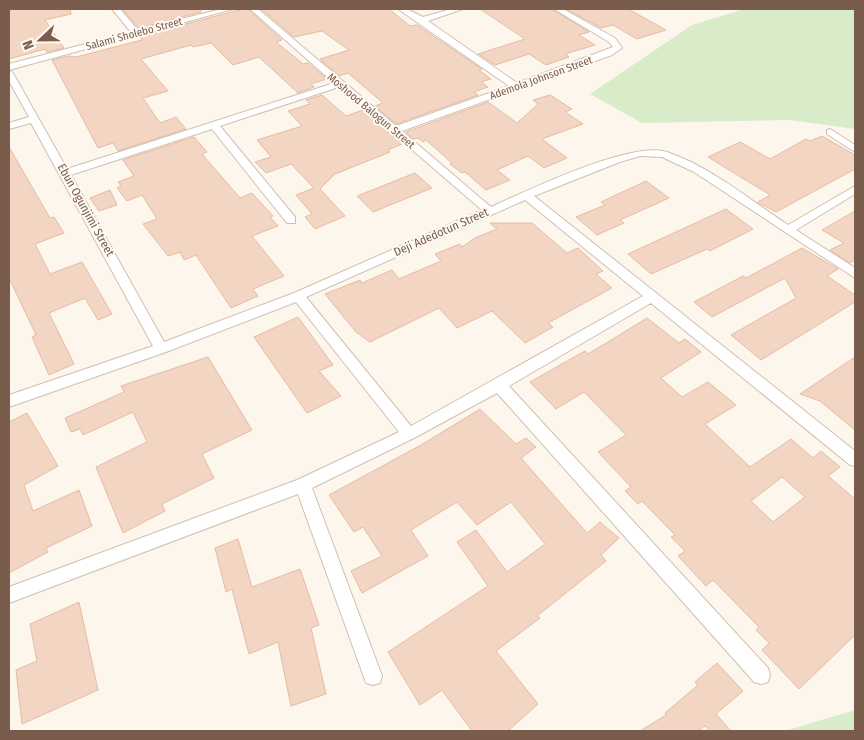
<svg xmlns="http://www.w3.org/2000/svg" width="864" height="740" viewBox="0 0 864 740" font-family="'Fira Sans Condensed',sans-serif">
<rect width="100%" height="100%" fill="#fdf6ec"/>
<path fill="#d8ecc9" d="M744,9H855V129L789,120L642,123L590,94L692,25Z
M855,710V731H785Z"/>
<path fill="#f3d5c3" stroke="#e6bba3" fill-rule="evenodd" d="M9,9H70L71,14L45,20L64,48L47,52L45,49L9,59Z
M122,9H201V12L139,28Z
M243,9H248L282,40L276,42L303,64L308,63L327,79L311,84L314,87L298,93L259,57L233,65L211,43L193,47L191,45L141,59L168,91L143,98L160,123L176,117L186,129L118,151L113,143L98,148L52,60L69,56L76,57L142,40L140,36Z
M261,9H389L410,26L417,25L482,69L479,70L491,79L481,82L488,87L474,92L478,95L396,124L375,106L383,103L348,73L339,76L320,59L349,50L322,31L294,37Z
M480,9H552L589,32L579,35L595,45L565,54L569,57L546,65L529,54L495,65L478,54L525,39Z
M566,9H628L666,30L637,39L613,25L601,28Z
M322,95L346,116L363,110L402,144L388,150L390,152L335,174L320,189L345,216L315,229L305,217L312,214L296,195L314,188L291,164L266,173L255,162L271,157L257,140L302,126L288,111L310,104L306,100Z
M550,95L572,109L565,112L583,124L542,139L567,158L544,168L528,156L497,170L510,180L486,190L465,172L462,173L450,164L452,163L426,140L423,142L418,138L414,139L406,132L488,102L517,123L538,104L533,100Z
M822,136L855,155V169L776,212L758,202L770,195L708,157L740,142L770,159L806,139L810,141Z
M194,137L207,152L202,154L240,198L252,193L273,216L270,217L278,226L252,236L284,276L253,289L258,296L231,308L196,255L184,260L180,252L168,256L143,224L157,219L142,195L127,201L117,188L121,186L118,182L134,176L123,160Z
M9,147L50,218L54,217L64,233L35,244L50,274L82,262L112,314L98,320L85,298L49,313L74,364L49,375L32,337L36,335L9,278Z
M415,173L432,188L373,212L357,196Z
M646,181L669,198L620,220L624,223L597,235L576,217L605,205L601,202Z
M110,190L117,205L99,211L90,198Z
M726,209L753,229L710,251L707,249L651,274L628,254Z
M855,211V260L850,263L830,250L844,243L822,230Z
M490,223H532L567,253L578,248L603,271L596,274L612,288L548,323L553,327L525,343L492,311L457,328L439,308L370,342L356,332L325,294L360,280L362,283L392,270L399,279L441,261L435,254L460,244L462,247L475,238L497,229Z
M802,248L838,269L827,276L855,295V302L761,360L731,335L796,298L785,278L712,317L694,302L743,276L746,278Z
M298,317L333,365L319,371L341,396L307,413L254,337Z
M647,318L679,343L685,339L701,352L661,378L682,397L708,382L736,405L705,424L750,467L791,439L813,458L821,451L840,467L828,476L855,499V635L799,689L762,650L769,643L756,630L759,627L713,580L706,586L678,556L685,551L671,537L675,535L642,501L638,504L625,491L631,487L598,452L626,435L584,392L556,409L530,382L585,351L588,354ZM782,477L805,497L773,522L751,501Z
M208,357L252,430L202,454L214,478L162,504L165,511L123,533L96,467L147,442L133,412L83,435L80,429L71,432L65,418L124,392L121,386Z
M855,357V430L820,401L800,394Z
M480,409L516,444L526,438L536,447L521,458L587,533L600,522L619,538L601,555L606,561L537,616L540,618L496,651L538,704L508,731H472L442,690L420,705L388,652L488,586L457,542L476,530L507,572L545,544L511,502L477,525L457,502L411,530L428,556L362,593L351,571L382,556L363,527L354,532L329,495L421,445Z
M27,413L58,466L24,485L33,511L79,490L92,526L46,548L48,552L9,573V422Z
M238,539L252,587L300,569L319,625L311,628L326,694L291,706L278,642L249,654L232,589L226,592L215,548Z
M79,602L98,690L22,724L16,670L37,661L30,624Z
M717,663L743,691L716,714L731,731H710L705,726L698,731H640L666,715L665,713L698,685L695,682Z"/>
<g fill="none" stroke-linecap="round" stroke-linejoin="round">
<g stroke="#d1beb0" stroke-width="2">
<path id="minor" d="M112,9H120L138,30L221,9H233L9,70V64L131,32Z
M250,9H258L396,126L509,86L398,9H407L423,17L451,9H463L428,21L517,83L613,47L609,42L554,9H563L615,38L622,48L612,55L402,131L491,207C526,191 632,140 667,152C711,167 750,200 788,225L855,186V194L796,230L855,268V278L694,172L662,157L640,156L620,162L534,196L855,451V466L850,465L651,303L509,386L768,668L770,675L768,682L761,684L754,682L497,393L414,438L312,488L382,676L380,683L373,685L366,683L298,494L9,603V587L297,480L399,432L296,302L166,352L9,407V395L153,346L31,123L9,129V123L29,117L9,81V70L13,73L67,169L334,83ZM339,87L482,210L294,293L164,342L71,175L212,129L287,223H295V217L220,126ZM525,200L643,296L411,426L306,297Z
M830,129L855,145V152L827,134V130Z"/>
</g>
<use href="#minor" fill="#fff" fill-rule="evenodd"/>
</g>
<g text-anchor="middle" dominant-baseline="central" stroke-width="4" stroke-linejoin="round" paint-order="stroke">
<g font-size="11" fill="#7a5c4d" stroke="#fffaf3">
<text transform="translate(134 34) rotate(-15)">Salami Sholebo Street</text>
<text transform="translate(541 78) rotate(-20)">Ademola Johnson Street</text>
<text transform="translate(371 111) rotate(40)">Moshood Balogun Street</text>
</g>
<g font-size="12" fill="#7a5c4d" stroke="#fffaf3">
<text transform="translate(86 210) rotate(61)">Ebun Ogunjimi Street</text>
<text transform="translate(441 232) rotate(-24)">Deji Adedotun Street</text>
</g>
</g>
<rect width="864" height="740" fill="none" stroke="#7a5c4d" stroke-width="20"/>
<g transform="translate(40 40) rotate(248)" stroke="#fffaf3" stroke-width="4" paint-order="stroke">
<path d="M0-4L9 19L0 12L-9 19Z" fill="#7a5c4d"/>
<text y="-8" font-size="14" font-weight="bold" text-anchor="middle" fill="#7a5c4d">N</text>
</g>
</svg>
